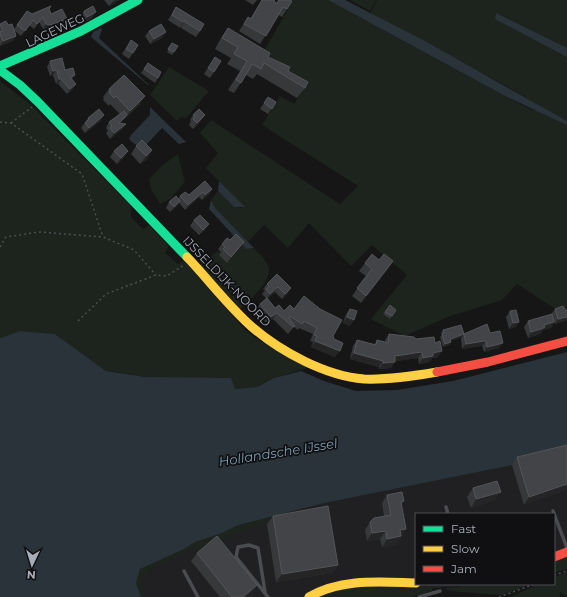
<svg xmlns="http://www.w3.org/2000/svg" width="567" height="597" viewBox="0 0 567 597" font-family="Montserrat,sans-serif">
<rect width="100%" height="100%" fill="#161616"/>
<path fill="#202022" d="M567,447V558L554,563V514H416V584H489L323,597H131L117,573L218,525Z"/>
<path fill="#1c241d" d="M293,0H328L505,96L530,109L553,114L512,89L370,14L377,0H567V313L559,311L517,284L502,300L448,317L405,336L371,319L407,275L372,245L351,266L309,223L288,248L264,225L248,242L214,208L211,200L218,191L234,207L243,208L230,192L206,168L218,153L200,133L211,120L340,204L358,186L262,125L280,96L294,104L302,92L283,81L289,69L263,53Z
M350,0H376L370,11Z
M169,67L209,91L186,118L181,117L177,121L150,95Z
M0,81L30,104L131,206V217L143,229L149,225L169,246L165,253L178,264L184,260L244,329L257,339L310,367L274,378L257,387L234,389L106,371L55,334L20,331L0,338Z
M178,154L185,182L170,199L160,204L151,189L149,179L164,164Z
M243,245L247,249L254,248C259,254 268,261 269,269C270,283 249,301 240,309L200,265L218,251L227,260Z
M265,517L264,524L238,532L221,541L189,550L153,568L148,572L142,581L145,597H141L136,583L140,569L184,549L194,542L222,533L238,525Z
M567,557V569L554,573V562Z
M567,572V597L561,592L559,594L561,597H511L538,584H554V577Z
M482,584H531L503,595L460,592L446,590V588Z
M431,586L433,587L432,591L411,597H317L341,589Z"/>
<path fill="#293339" d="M328,0H345L425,41L567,121V125L505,96Z
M496,13L567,48V57L495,19Z
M101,28L102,29L99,38L149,85H148L91,37L93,32Z
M150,107L186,142L179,144L162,128L145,146C137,146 135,145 129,139L131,135L150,115Z
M219,181L245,207H234L218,191Z
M211,200L215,208L254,248L246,249L209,209Z
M20,331L55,334L106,371L146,377L231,378L235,389L257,387L274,378L301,371L324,381L356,391L397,390L453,381L567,352V452L512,465L324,503L238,525L222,533L195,542L184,549L140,569L136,583L141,597H0V338Z"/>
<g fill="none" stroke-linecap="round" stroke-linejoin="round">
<path stroke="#4c4e51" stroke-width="1.5" stroke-dasharray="2 3" stroke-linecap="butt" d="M0,122L11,123L82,174L103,237
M11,123L32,107
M0,247L6,237L40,232L103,237L134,250L156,275
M78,321L106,294L156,275L167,276L184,265
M554,575L567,571
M499,597L535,584"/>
<path stroke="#4a4c4f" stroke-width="3.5" d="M446,507L448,514
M553,511L567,548
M184,571L198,597
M265,592L258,548L249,545L238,547L236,557L268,597
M419,597L440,591"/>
<path stroke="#16e098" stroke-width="9" d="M0,66L81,31L138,0
M0,70L20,85L38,102L187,257"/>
<path stroke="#ffcf43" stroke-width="9" d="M187,257C208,279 229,307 252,327C281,352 326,376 364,379C388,380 414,376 437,372
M309,597C342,578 380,582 416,583"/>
<path stroke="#f24e42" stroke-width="9" d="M437,372L488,362L567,341
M554,557L567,552"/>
</g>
<path fill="#37383a" d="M104,0H119L109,6Z
M245,0H257L253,5Z
M262,0L276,3L279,0L292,1L282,17L279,15L260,44L239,31L248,17L250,19Z
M176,7L200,31L196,37L181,28L182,25L180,28L168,20Z
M49,9L51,14L67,19L63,24L46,30L43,29L39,22L34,29L29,25L21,36L15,31L16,36L13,41L0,46V24L8,25L14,29L27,11L32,14Z
M84,11L92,18L83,23L80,16Z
M228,28L288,71L305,88L297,98L257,74L253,79L246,75L234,93L228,90L240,71L227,64L231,58L215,49L221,38Z
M149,31L162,38L150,44L145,36Z
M131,40L138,45L129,59L122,54Z
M172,43L178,46L172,55L167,52Z
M215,57L221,61L210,78L204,74Z
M50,61L75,75L72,79L73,89L67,94L58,84H56L53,75L50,76L47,67Z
M148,63L158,78L155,83L141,73Z
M109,89L145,96L139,105L120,123L126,124L122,129L110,139L106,133L108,131L106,128L109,122L120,114L110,104L109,106L103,100L104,98L103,97Z
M268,97L276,102L268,114L260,109Z
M104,115L100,121L85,133L81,128L88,118Z
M193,115L201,121L193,129L189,125L191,121L190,120Z
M136,146L152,150L147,159L140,164L131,154Z
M114,151L124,157L117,164L110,157Z
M212,189L209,194L202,200L199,197L185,210L179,203L176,207L170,212L166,208L169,202L178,199L180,196L189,195Z
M194,220L209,224L205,230L199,235L190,226Z
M230,240L244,242L240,247L227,263L219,255L221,252L218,249L222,244Z
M379,260L393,261L361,303L352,296L366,276L359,271L365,263Z
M277,274L288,293L282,299L275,292L267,299L275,308L284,311L294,309L333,336L335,357L311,347L313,342L310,341L313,334L299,328L298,330L294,327L288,334L273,319L267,324L256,310L260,304L267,299L262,294L265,290L263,289L267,284Z
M390,305L396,310L390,319L383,314Z
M350,309V326L343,323L346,314Z
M555,309L567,310V320L555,324L554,322L551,328L543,330L541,333L537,335L528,338L524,327L528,321L552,314V313Z
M510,311L519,322L515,327L509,329L506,317Z
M443,330L464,334L490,333L499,348L484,352L482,346H480L462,349L461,339L462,337L450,341L451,342L449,345L443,347L440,337L442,335L441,333Z
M389,334L416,339L438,357L432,358L429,362L419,364L418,358L395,361L391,368L379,369V367L350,359L353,346L357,340L374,345L377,340L385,342V340Z
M567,445L524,505L512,465L517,457Z
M473,488L495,500L471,508L467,497Z
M387,495L404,501L401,505L406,529L396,544L382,547L380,539L367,541L365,530L370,522L384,516L382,503Z
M273,516L338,565L332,573L276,582L267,524Z
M197,553L257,585L251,594L247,597H220L191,561Z
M416,559V572H415V562Z"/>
<path fill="#252526" d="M115,0H119L109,6L113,1Z
M96,12L92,18L83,23L87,17Z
M67,19L63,24L46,30L43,29L46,24Z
M186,20L182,25L180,28L183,22Z
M166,32L162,38L150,44L154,39Z
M16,36L13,41L0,46L3,41Z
M57,70L53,75L50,76L53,71Z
M59,79H61L58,84H56Z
M76,84L73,89L67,94L70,89Z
M145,96L139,105L125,119L130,111Z
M104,115L100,121L85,133L89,128Z
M127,115L123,120L115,129L119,123Z
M205,115L201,121L193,129L197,123Z
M126,124L122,129L110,139L114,133Z
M152,150L147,159L140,164L146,156Z
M128,151L124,157L117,164L121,158Z
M212,189L209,194L202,200L205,195Z
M203,192L199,197L185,210L188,205Z
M180,201L176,207L170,212L174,207Z
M209,224L205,230L199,235L203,230Z
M244,242L240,247L227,263L231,257Z
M393,261L388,269L361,303L366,296Z
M278,287L275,292L267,299L270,294Z
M291,288L288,293L282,299L285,294Z
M277,313L273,319L267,324L271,317Z
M347,317L354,320L350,326L343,323Z
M567,317V320L555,324L558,319Z
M519,322L515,327L509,329L513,323Z
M554,322L551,328L543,330L541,333L537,335L528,338L531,332L544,325Z
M464,334L462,337L448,341L450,339Z
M315,341L340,351L335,357L311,347Z
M484,341H486L482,346H480L462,349L466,344Z
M451,342L449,345L443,347L445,344Z
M503,343L499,348L484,352L487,347Z
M442,351L438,357L432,358L429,362L419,364L423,358L433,353Z
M422,352L418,358L391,362L395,356Z
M354,353L383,361L379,367L350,359Z
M395,362L391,368L379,369L383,363Z
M567,484V490L524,505L529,497Z
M501,492L495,500L471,508L476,499Z
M406,529L396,544L382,547L387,539L400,530Z
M386,531L380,539L367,541L372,533Z
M338,565L332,573L276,582L282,574Z
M257,585L251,594L247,597H243Z"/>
<path fill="#434447" stroke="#535559" d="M262,0H274L276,4L279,0H290L292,1L287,9L283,7L266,36L244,24L248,17L251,19Z
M51,6L49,9L51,14L62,9L67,19L50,25L46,24L43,17L37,24L33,20L25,31L17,25L27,11L32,14Z
M93,6L96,12L87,17L84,11Z
M176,7L204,24L200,31L185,22L186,20L183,22L172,15Z
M6,21L8,25L12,24L16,36L3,41L0,34V32L3,31L0,24Z
M161,24L166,32L154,39L149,31Z
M228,28L270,53L268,57L290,67L288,71L308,82L305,88L264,63L261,69L252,64L241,83L236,80L247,61L234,54L238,47L222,38Z
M131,40L138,45L133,53L126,49Z
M172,43L178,46L174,52L168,49Z
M215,57L221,61L214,72L208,68Z
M62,58L65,70L73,68L75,75L70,77L76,84L70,89L61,79H59L57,70L53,71L50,61Z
M148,63L161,72L158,78L144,69Z
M124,75L145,96L130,111L116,96L114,98L109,92L111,91L109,89Z
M268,97L276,102L272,109L264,103Z
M99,109L104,115L89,128L85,123L89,119L88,118Z
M199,109L205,115L197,123L193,119L195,116L193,115Z
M124,111L127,115L119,123L126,124L114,133L110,128L112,126L109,122Z
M142,140L152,150L146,156L136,146Z
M122,144L128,151L121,158L114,151Z
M205,181L212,189L205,195L203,192L188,205L180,196L185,192L189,195Z
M176,196L180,201L174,207L169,202Z
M200,215L209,224L203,230L194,220Z
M236,234L244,242L231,257L223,249L225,247L222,244L227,238L230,240Z
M372,254L379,260L384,254L393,261L366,296L357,288L372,269L365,263Z
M277,274L291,288L285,294L278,287L270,294L266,289L269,286L267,284Z
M304,296L320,309L342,320L333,336L334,339L343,343L340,351L315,341L317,336L314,335L317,328L304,321L302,324L290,316L289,318L295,326L293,327L277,313L271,317L260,304L267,298L275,308L279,305L284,311L290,305L294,309Z
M390,305L396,310L392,316L385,312Z
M563,306L566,311L567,310V317L558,319L555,309Z
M350,309L357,311L354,320L347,317Z
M516,310L519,322L513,323L510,311Z
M552,314L554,322L544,325L545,327L541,329L531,332L528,321Z
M487,324L490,333L500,331L503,343L487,347L486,341H484L466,344L464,334Z
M461,325L464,334L450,339L451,342L445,344L442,334L444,333L443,330Z
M389,334L414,337L416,339L434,337L435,343L440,341L442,351L433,353V356L423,358L422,352L395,356V362L383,363V361L354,353L357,340L376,345L377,340L388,343Z
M567,445V484L529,497L517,457Z
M497,481L501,492L476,499L473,488Z
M402,492L404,501L401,502L406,529L400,530L401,536L387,539L386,531L372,533L370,522L374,518L391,515L387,495Z
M328,506L338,565L282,574L273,516Z
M217,536L257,585L243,597H232L197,553Z"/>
<g text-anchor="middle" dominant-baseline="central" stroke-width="3.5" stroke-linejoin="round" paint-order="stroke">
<g font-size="12" fill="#a7adb8" stroke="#101012">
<text transform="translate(55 30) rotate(-25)">LAGEWEG</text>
<text transform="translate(227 281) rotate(46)">IJSSELDIJK-NOORD</text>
</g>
<g font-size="13" font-style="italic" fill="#7d9eb4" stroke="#101012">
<text transform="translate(278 452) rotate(-9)">Hollandsche IJssel</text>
</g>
</g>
<rect x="415" y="513" width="140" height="72" fill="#101012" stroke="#4c4f54"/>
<rect x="423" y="526" width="20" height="6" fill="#16e098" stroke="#4c4f54"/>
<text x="451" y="533" font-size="12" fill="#a7adb8">Fast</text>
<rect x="423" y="546" width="20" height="6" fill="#ffcf43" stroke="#4c4f54"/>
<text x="451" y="553" font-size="12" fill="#a7adb8">Slow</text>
<rect x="423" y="566" width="20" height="6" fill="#f24e42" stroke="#4c4f54"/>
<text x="451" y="573" font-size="12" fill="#a7adb8">Jam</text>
<g transform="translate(32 565) rotate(184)" stroke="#101012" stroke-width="3" paint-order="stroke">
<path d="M0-3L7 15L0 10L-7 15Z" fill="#a7adb8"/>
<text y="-6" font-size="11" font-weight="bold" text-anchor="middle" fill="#a7adb8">N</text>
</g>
</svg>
